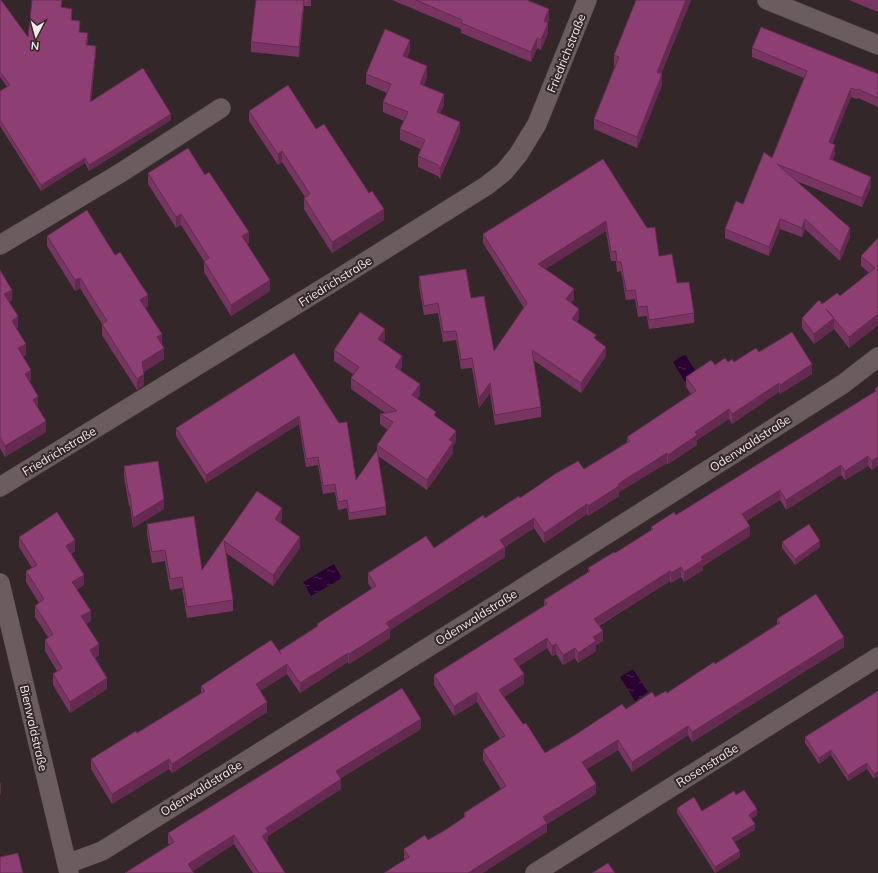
<svg xmlns="http://www.w3.org/2000/svg" width="878" height="873" viewBox="0 0 878 873" font-family="Mulish,sans-serif">
<defs>
<pattern id="water-ripples" width="26" height="14" patternUnits="userSpaceOnUse"><rect width="26" height="14" fill="#2a0032"/><path d="M2 4q2-2 4 0t4 0M15 11q2-2 4 0t4 0" fill="none" stroke="#492550"/></pattern>
</defs>
<rect width="100%" height="100%" fill="#34272a"/>
<path fill="url(#water-ripples)" d="M685,354L698,375L685,382L673,362Z
M334,564L342,578L311,596L303,582Z
M633,669L648,692L635,701L620,677Z"/>
<g fill="none" stroke-linecap="round" stroke-linejoin="round">
<g stroke="#4f4446" stroke-width="20">
<path id="minor" d="M767,0L878,45
M0,245L122,172L221,108
M0,487L333,282L486,186L504,172L518,155L537,124L587,0
M0,583L69,873
M67,864L102,851L502,601L843,384L878,357
M535,873L878,657"/>
</g>
<use href="#minor" stroke="#6b5c5f" stroke-width="19"/>
</g>
<path fill="#793562" d="M0,0L28,37L62,0L61,7L72,14V20L80,26L79,32L88,38L87,45L96,51L91,102L171,120L89,171L85,163L41,191L0,126V91L7,87L0,77Z
M256,0H311V6H304L299,57L251,52V42Z
M392,0H527L549,19L548,23V33L541,50L537,48L531,62L461,33V29Z
M691,0L661,74L662,85L637,148L594,129V119L615,66H614V55Z
M849,0H878V12Z
M752,48L878,74V107L858,98L857,99L851,97L832,144L835,154L833,160L871,186L862,207L796,181L850,237L840,261L805,229L802,237L780,229L769,256L725,238V229L743,204L772,158L804,78L752,57Z
M410,50L407,58L427,77L424,85L444,105L440,113L460,132L440,179L438,176L418,167V156L421,149L400,140V129L404,121L383,112V102L387,93L366,84V74Z
M249,111L316,129L384,220L332,253L304,209V198L305,197L282,162L278,165L249,121Z
M603,159L659,256L677,283L694,313V323L649,329L647,316L638,317L635,299L626,300L621,271L617,272L616,261H611L606,231L545,269L574,299L571,303L579,318L577,322L596,339L606,356L581,393L533,360L541,407V417L495,425L490,393L479,408L472,368L461,369L456,340L443,342L438,313L424,315L419,286V276L471,298L494,351L524,308L483,243V234Z
M148,173L249,243L247,244L270,291L231,316L204,272V261L181,225L176,228L148,184Z
M47,236L148,306L145,308L162,345L164,359L144,372V385L137,390L102,335V324L80,288L75,291L47,246Z
M878,238V325L849,348L834,329L814,344L802,328V318L822,304L840,296L869,273L861,266V256Z
M0,270L12,300L9,302L18,327L16,329L26,355L23,356L31,380L29,382L46,432L5,457L0,448Z
M385,340L383,343L402,367L400,370L420,395L417,399L436,417L456,442L453,446V453L427,490L378,456L386,507V515L349,520L347,508L338,510L335,492L323,494L318,465L306,467L299,424L206,483L176,436V428L294,353L356,480L377,455V445L388,430L380,424V414L385,413L351,389V378L353,374L334,361V350Z
M759,352L812,374L780,394L779,392L732,424L729,419L697,440V445L668,464L667,463L619,492V496L588,516L587,514L544,543L534,528L505,547V557L390,630V638L349,664L348,662L300,693L287,674L260,691L267,712L172,773L169,769L112,804L91,769V759L137,733L201,693V686L279,651L317,626V624L372,589L368,583V573L434,548L520,498L584,469L627,442V437L691,394L686,387V377L715,365L728,362H734Z
M878,386V466L872,470L868,466L845,480L841,475L786,510L780,500L746,521L750,536L703,566V570L684,582L681,577L671,583L670,581L599,626L603,641L596,645V651L578,663L575,658L563,665L556,654L552,656L547,648L519,666L524,684L504,697L523,724L545,753L626,709L667,693L715,664L777,624V619L844,647L692,742L688,735L632,772L618,750L587,769L596,794L547,824V832L405,860L404,859V849L428,840L464,818V813L501,789L483,760V750L500,739L477,702L454,716L434,685V675L544,606V600L588,573V568L615,553L651,530V527L676,515L875,392V389Z
M124,466L164,509L133,528L130,506H129L124,477Z
M257,491L282,519L280,523L300,548L273,586L226,553L233,600V611L187,618L182,588L170,590L165,561L152,563L147,534V524L202,570Z
M19,537L75,551L71,554L84,585L77,589L91,621L86,624L99,655L95,658L107,689L70,713L53,685V674L57,671L45,651V640L48,637L35,617V606L39,603L26,582V571L32,568L19,547Z
M782,542L820,547L795,565L782,548Z
M878,691L874,779L867,769L848,781L831,755L819,764L805,743V737Z
M421,729L341,778V789L268,836V841L266,843L285,873H253L234,844L193,871L168,843V833Z
M736,795L757,815L751,819L755,830L734,842L740,857L715,873L677,813V808L702,811Z"/>
<path fill="#632b50" d="M304,0V6L299,57V47Z
M686,0H691L657,83V72Z
M549,9V19L544,31V21Z
M548,23V33L541,50V40Z
M537,38V48L531,62V52Z
M410,40V50L403,67V56Z
M96,46V51L90,108V102Z
M427,66V77L420,94V84Z
M662,74V85L637,148V137Z
M851,88V97L829,152V142Z
M444,94V105L437,122V112Z
M171,114V120L89,171V165Z
M460,122V132L440,179V169Z
M835,145V154L830,168V159Z
M282,151V162L278,165V154Z
M85,158V163L41,191V185Z
M871,177V186L862,207V198Z
M384,209V220L332,253V242Z
M181,214V225L176,228V217Z
M780,219V229L769,256V247Z
M805,219V229L802,237V228Z
M606,221V231L538,274V264Z
M850,228V237L840,261V252Z
M249,232V243L242,247V236Z
M80,278V288L75,291V280Z
M270,280V291L231,316V305Z
M574,289V299L566,309V299Z
M12,290V300L4,305V294Z
M148,295V306L140,311V300Z
M878,306V325L849,348V337Z
M579,309V318L572,328V319Z
M18,316V327L12,332V321Z
M834,318V329L814,344V334Z
M385,329V340L378,350V339Z
M162,334V345L157,337Z
M26,344V355L18,359V348Z
M606,347V356L581,393V383Z
M164,348V359L142,373V362Z
M402,356V367L395,378V367Z
M812,364V374L780,394V385Z
M31,370V380L25,385V374Z
M144,374V385L137,390V379Z
M490,383V393L479,408V398Z
M779,383V392L732,424V414Z
M420,384V395L412,406V395Z
M38,396V407L33,410V400Z
M729,409V419L697,440V445L668,464V455L695,432Z
M299,416V424L206,483V475Z
M46,421V432L5,457V446Z
M456,431V442L453,446V453L427,490V480L449,440Z
M667,453V463L619,492V496L588,516V506L618,484Z
M868,456V466L845,480V471Z
M878,457V466L872,470V461Z
M841,465V475L786,510V500Z
M780,490V500L742,524V514Z
M164,499V509L133,528V518Z
M587,504V514L544,543V533Z
M282,508V519L275,530V519Z
M534,518V528L500,550V540Z
M750,526V536L703,566V570L684,582V572L701,557Z
M300,537V548L273,586V575Z
M75,540V551L66,557V546Z
M820,541V547L795,565V559Z
M505,547V557L390,630V638L349,664V654L386,623Z
M681,567V577L671,583V573Z
M670,571V581L594,628V619Z
M84,575V585L72,593V582Z
M91,611V621L81,627V616Z
M603,631V641L596,645V651L578,663V653L593,637Z
M844,637V647L692,742V732Z
M547,638V648L514,669V659Z
M99,644V655L90,661V650Z
M556,644V654L552,656V646Z
M575,648V658L563,665V655Z
M348,653V662L300,693V683Z
M287,664V674L256,694V684Z
M524,674V684L499,700V690Z
M107,678V689L70,713V702Z
M477,692V702L454,716V706Z
M267,702V712L172,773V764Z
M421,719V729L336,781V771Z
M688,726V735L632,772V762Z
M618,740V750L582,772V762Z
M831,750V755L819,764V758Z
M169,759V769L112,804V794Z
M867,763V769L848,781V775Z
M878,771V776L874,779V774Z
M341,779V789L268,836V841L262,845V836L266,828Z
M0,783H1V794H0Z
M596,784V794L547,824V832L483,873H468L543,817Z
M757,809V815L749,820V815Z
M755,824V830L732,844V838Z
M234,835V844L189,873L188,864Z
M740,851V857L715,873V867Z"/>
<path fill="#8d3e72" stroke="#632b50" d="M0,0H1L28,37L32,0H62L61,7L72,9L71,20L80,21L79,32L88,33L86,45L96,46L90,102L143,68L171,114L89,165L85,158L41,185L0,120V91L10,85L0,72Z
M256,0H304L299,47L251,42Z
M416,0H527L549,9L544,21L548,23L541,40L537,38L531,52L461,23L462,20Z
M636,0H686L657,72L662,74L637,137L594,119L619,57L614,55Z
M761,27L878,74V98L858,89L857,90L851,88L829,142L835,145L830,159L871,177L862,198L777,164L850,228L840,252L805,219L802,228L780,219L769,247L725,229L736,201L743,204L764,152L772,158L807,71L752,48Z
M385,29L410,40L403,56L427,66L420,84L444,94L437,112L460,122L440,169L438,165L418,156L425,140L400,129L408,112L383,102L391,84L366,74Z
M288,85L316,129L324,124L369,193L372,191L384,209L332,242L304,198L310,194L282,151L278,154L249,111Z
M188,148L205,175L209,172L249,232L242,236L270,280L231,305L204,261L209,258L181,214L176,217L148,173Z
M603,159L647,228L655,227L659,256L672,254L677,283L689,282L694,313L649,320L647,306L638,307L635,290L626,291L621,262H617L616,251L611,252L606,221L538,264L574,289L566,299L579,309L572,319L596,335L594,338L606,347L581,383L532,350L541,407L495,415L490,383L479,398L472,358L461,360L456,331L443,332L438,303L424,306L419,276L466,269L471,298L484,296L494,351L527,303L483,234Z
M87,210L115,255L120,252L148,295L140,300L162,334L157,337L164,348L142,362L144,374L137,379L102,324L107,321L80,278L75,280L47,236Z
M878,238V306L877,307L878,308V314L849,337L826,309L834,318L814,334L802,318L819,300L822,304L837,293L840,296L875,268L861,256Z
M0,270L12,290L4,294L18,316L12,321L26,344L18,348L31,370L25,374L38,396L33,400L46,421L5,446L0,437Z
M360,312L385,329L378,339L402,356L395,367L420,384L412,395L436,412L434,415L456,431L449,440L453,442L427,480L377,445L393,422L380,414L397,411L351,378L359,367L334,350Z
M792,332L812,364L780,385L779,383L732,414L729,409L695,432L697,435L668,455L667,453L618,484L619,486L588,506L587,504L544,533L534,518L500,540L505,547L386,623L390,628L349,654L348,653L300,683L287,664L256,684L267,702L172,764L169,759L112,794L91,759L136,731L137,733L205,691L201,686L271,640L281,654L279,651L318,626L317,624L376,586L368,573L426,536L434,548L483,515L485,518L519,496L520,498L555,474L578,461L584,469L630,441L627,437L696,391L686,377L711,360L715,365L725,358L728,362L732,359L734,362L756,348L759,352Z
M294,353L339,423L347,422L356,480L377,450L386,507L349,513L347,500L338,502L335,484L323,486L318,457L306,459L299,416L206,475L176,428Z
M878,386V457L872,461L868,456L845,471L841,465L786,500L780,490L742,514L750,526L701,557L703,560L684,572L681,567L671,573L670,571L594,619L603,631L593,637L596,641L578,653L575,648L563,655L556,644L552,646L547,638L514,659L524,674L499,690L523,724L526,723L545,753L575,735L622,704L626,709L652,692L655,697L666,691L667,693L714,662L715,664L780,623L777,619L816,594L844,637L692,732L688,726L632,762L618,740L582,762L596,784L543,817L547,823L468,873H384L409,857L404,849L425,835L428,840L447,829L466,816L464,813L506,786L483,750L505,736L477,692L454,706L434,675L547,604L544,600L590,571L588,568L614,552L615,553L653,529L651,527L674,512L676,515L876,391L875,389Z
M158,461L164,499L133,518L130,495H129L124,466Z
M257,491L282,508L275,519L300,537L273,575L224,541L233,600L187,607L182,577L170,579L165,550L152,552L147,524L194,516L202,570Z
M57,512L75,540L66,546L84,575L72,582L91,611L81,616L99,644L90,650L107,678L70,702L53,674L62,668L45,640L53,634L35,606L44,599L26,571L37,565L19,537Z
M809,524L820,541L795,559L782,542Z
M402,688L421,719L336,771L341,779L266,828L268,832L262,836L285,873H259L234,835L188,864L194,873H125L174,842L168,833Z
M878,691V771L874,774L867,763L848,775L831,750L819,758L805,737Z
M744,790L757,809L749,815L755,824L732,838L740,851L715,867L677,808L694,797L702,811L734,791L736,795Z
M18,853L23,873H0V857Z
M608,863L615,873H592Z"/>
<g text-anchor="middle" dominant-baseline="central" stroke-width="4" stroke-linejoin="round" paint-order="stroke">
<g font-size="12" fill="#f2e9eb" stroke="#34272a">
<text transform="translate(566 53) rotate(-68)">Friedrichstraße</text>
<text transform="translate(335 281) rotate(-32)">Friedrichstraße</text>
<text transform="translate(750 443) rotate(-33)">Odenwaldstraße</text>
<text transform="translate(59 451) rotate(-31)">Friedrichstraße</text>
<text transform="translate(476 617) rotate(-32)">Odenwaldstraße</text>
<text transform="translate(34 728) rotate(77)">Bienwaldstraße</text>
<text transform="translate(707 765) rotate(-32)">Rosenstraße</text>
<text transform="translate(201 788) rotate(-32)">Odenwaldstraße</text>
</g>
</g>
<g transform="translate(36 36) rotate(186)" stroke="#34272a" stroke-width="3" paint-order="stroke">
<path d="M0-3L7 15L0 10L-7 15Z" fill="#f2e9eb"/>
<text y="-6" font-size="11" font-weight="bold" text-anchor="middle" fill="#f2e9eb">N</text>
</g>
</svg>
